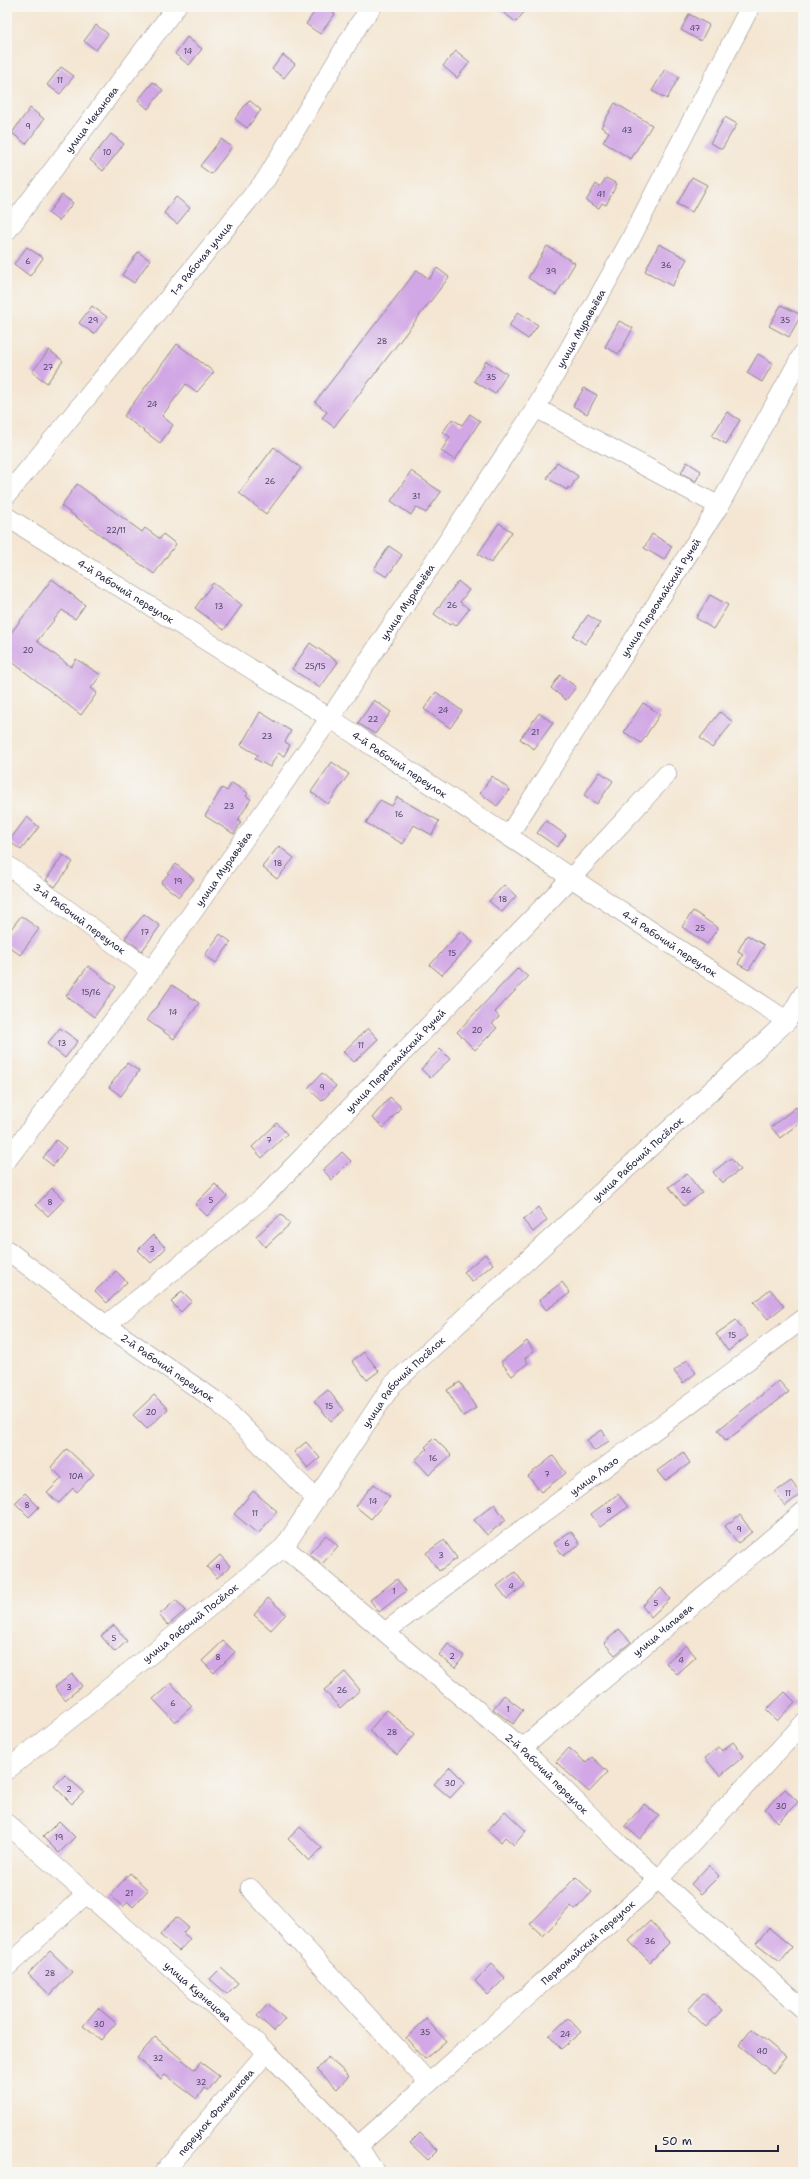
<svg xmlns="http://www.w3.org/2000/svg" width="810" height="2179" viewBox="0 0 810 2179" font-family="'Shantell Sans',sans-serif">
<rect width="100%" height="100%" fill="#f6f6f2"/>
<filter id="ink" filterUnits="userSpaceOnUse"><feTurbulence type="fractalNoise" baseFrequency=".025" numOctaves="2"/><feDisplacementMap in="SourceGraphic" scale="8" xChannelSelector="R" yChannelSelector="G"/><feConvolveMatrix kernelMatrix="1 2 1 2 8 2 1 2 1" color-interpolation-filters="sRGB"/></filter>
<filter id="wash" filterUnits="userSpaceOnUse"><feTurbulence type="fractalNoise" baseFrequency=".012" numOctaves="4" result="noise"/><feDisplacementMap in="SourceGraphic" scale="16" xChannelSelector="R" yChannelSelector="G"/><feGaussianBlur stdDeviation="0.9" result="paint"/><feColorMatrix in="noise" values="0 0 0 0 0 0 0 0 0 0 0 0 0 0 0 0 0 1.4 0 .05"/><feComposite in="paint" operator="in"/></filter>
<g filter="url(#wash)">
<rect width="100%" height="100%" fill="#f4e6d2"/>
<g id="blocks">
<path fill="#d1a7e5" d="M318,7H326L335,14L320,34L306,24Z
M496,7H528L516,22Z
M689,14L709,25L701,41L681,30Z
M96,25L108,34L96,50L84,41Z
M187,37L202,49L189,65L175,54Z
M456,51L470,62L457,78L443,66Z
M283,55L295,64L284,78L272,69Z
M61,67L74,76L60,94L47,85Z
M665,69L679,77L667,99L652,91Z
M153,82L163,90L148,109L138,100Z
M249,100L261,110L247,128L235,119Z
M615,103L652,125L631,159L603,142L609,132L601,127Z
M30,108L44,119L26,144L12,133Z
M725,117L737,124L722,149L710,143Z
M111,134L124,144L103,171L90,160Z
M221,139L232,147L211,174L200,166Z
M692,177L707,185L692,212L677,204Z
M606,178L617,184L606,205L602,203L599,208L586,201L596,184L600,187Z
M62,195L73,203L59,221L48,213Z
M176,197L190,208L177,224L164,213Z
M659,244L687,259L672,286L645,271Z
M547,246L575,263L556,295L528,278Z
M27,247L43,258L30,276L14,264Z
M138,252L150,260L134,283L122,275Z
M437,268L449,277L334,427L322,418L327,412L315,402L417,270L429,279Z
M781,305L801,315L789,337L769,326Z
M92,306L107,317L94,334L79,323Z
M518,312L538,325L528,339L509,326Z
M619,321L633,328L619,354L605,347Z
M177,344L214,372L197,392L186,384L162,416L173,425L160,443L124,416Z
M49,350L63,361L47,383L32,372Z
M758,354L773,363L762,382L747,373Z
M486,361L507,374L495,394L474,381Z
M584,388L597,395L587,414L573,406Z
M727,412L740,420L726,444L712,436Z
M470,414L480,421L455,460L441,451L450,437L443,432L452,419L462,425Z
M274,447L301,468L266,514L239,493Z
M557,462L578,476L570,489L568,487L567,490L547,478Z
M687,462L701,471L696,481L681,473Z
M411,471L441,492L426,513L416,507L411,515L391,501Z
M77,484L142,532L145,528L160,539L163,534L176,544L154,574L61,506Z
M499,523L512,532L491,563L478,554Z
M652,534L672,546L664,560L644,548Z
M389,546L402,555L387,577L374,569Z
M52,579L85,605L75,619L62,610L37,641L71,667L76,659L101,675L91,688L97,693L81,715L7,658V638Z
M458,581L469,590L460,602L469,609L456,626L452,623L450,625L434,614Z
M213,583L242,605L224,630L195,608Z
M710,595L728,605L713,629L696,618Z
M588,615L600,623L585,644L573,636Z
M310,643L338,662L320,688L292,669Z
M560,675L576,687L566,700L551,688Z
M436,692L462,711L450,728L424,709Z
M374,700L391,712L375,734L358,723Z
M643,703L660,714L641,743L624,732Z
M260,712L291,731L285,742L290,745L284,756L278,753L270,767L255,759L258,755L241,745Z
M720,712L733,722L712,748L700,738Z
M539,713L553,723L534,749L520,739Z
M332,762L349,774L328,804L311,792Z
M600,772L613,781L597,804L584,795Z
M492,776L510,790L497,806L480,793Z
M232,783L248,793L246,796L251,799L238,820L241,822L234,834L205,816L222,788L227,791Z
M397,797L439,821L432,835L414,825L403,844L366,823L380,800L392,806Z
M27,817L39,827L21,850L9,841Z
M546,821L566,835L557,847L537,833Z
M279,846L294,858L277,879L262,867Z
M63,855L73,862L55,887L46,880Z
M176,864L194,879L179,897L161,883Z
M504,885L516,896L502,912L489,901Z
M693,911L718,928L707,944L682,927Z
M144,914L160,926L142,951L125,938Z
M21,916L39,929L20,955L7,945V934Z
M461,931L473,942L442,975L430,965Z
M220,934L231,942L216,963L205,955Z
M747,935L764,945L749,970L738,964L743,954L738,951Z
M88,966L116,987L94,1017L66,996Z
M518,968L528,977L495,1012L499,1017L492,1024L497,1028L475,1050L457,1032Z
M172,985L199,1003L174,1039L147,1020Z
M60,1028L78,1041L65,1058L47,1044Z
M368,1028L378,1039L354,1062L343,1052Z
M440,1049L450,1059L430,1078L421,1069Z
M127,1063L139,1071L121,1096L109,1087Z
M322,1073L336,1086L322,1101L308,1088Z
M390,1097L401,1107L384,1128L372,1118Z
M796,1107L803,1116V1120L780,1138L771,1127Z
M277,1123L287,1134L262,1158L252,1147Z
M56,1140L66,1148L53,1166L43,1158Z
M342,1152L351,1161L332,1180L323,1170Z
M731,1158L740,1170L722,1183L713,1172Z
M687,1174L702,1193L684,1206L669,1187Z
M215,1184L227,1196L207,1216L195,1204Z
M52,1188L64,1200L48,1216L36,1205Z
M538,1207L547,1220L533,1232L523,1220Z
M281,1214L290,1224L265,1247L256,1236Z
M153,1235L166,1248L151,1263L138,1250Z
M485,1254L493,1264L472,1282L464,1272Z
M116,1271L127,1282L107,1303L95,1291Z
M562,1282L570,1293L546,1310L539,1300Z
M770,1289L784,1306L768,1319L754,1302Z
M182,1291L192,1301L181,1312L171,1302Z
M736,1320L748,1336L728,1351L716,1334Z
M527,1341L534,1351L525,1358L528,1363L512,1376L501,1362Z
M364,1352L379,1371L367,1380L352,1361Z
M687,1360L696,1373L683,1383L674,1371Z
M779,1381L789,1392L726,1441L718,1430Z
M460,1382L476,1408L463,1416L447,1390Z
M328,1390L344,1410L331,1421L314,1401Z
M154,1395L168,1409L147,1429L133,1415Z
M602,1430L609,1441L594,1451L587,1440Z
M434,1438L451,1455L429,1475L415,1460L427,1449L425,1447Z
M306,1442L320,1458L308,1468L294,1452Z
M67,1449L94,1474L77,1492L73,1488L59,1503L47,1493L62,1478L51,1467Z
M683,1452L690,1463L665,1481L657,1471Z
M553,1456L566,1473L541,1492L528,1476Z
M791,1481L801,1494L785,1506L775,1492Z
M374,1484L390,1497L371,1519L355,1506Z
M253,1491L277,1511L258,1534L234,1514Z
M25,1493L39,1507L29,1517L15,1503Z
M618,1494L628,1507L600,1527L591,1514Z
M494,1504L506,1520L487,1535L474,1520Z
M740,1515L752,1532L738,1543L725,1526Z
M571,1531L580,1544L563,1556L554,1543Z
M326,1535L338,1546L322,1564L309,1554Z
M444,1540L457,1558L439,1571L426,1553Z
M220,1555L230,1566L217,1578L207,1567Z
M515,1572L525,1585L507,1599L497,1586Z
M397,1579L406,1591L379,1612L370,1600Z
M661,1588L670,1599L651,1617L642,1606Z
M268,1598L286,1614L271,1630L254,1615Z
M176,1600L185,1611L168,1625L159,1615Z
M114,1625L127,1641L115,1652L101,1636Z
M619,1629L631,1642L615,1655L604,1643Z
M223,1641L235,1652L214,1673L202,1661Z
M448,1644L464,1656L455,1668L439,1655Z
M686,1645L696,1657L677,1674L666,1663Z
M345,1672L360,1690L340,1708L324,1690Z
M72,1674L82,1686L65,1700L55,1687Z
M171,1683L192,1706L175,1722L153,1699Z
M785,1692L795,1702L777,1721L766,1710Z
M504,1695L523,1710L513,1724L493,1709Z
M387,1710L415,1734L397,1755L369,1731Z
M733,1742L744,1756L720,1776L705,1758L719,1747L722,1751Z
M569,1748L586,1763L592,1757L608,1772L589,1792L556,1762Z
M450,1767L465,1782L450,1798L434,1784Z
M65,1775L84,1792L72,1804L54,1786Z
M785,1789L798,1802L778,1822L765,1809Z
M644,1804L659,1816L640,1839L625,1826Z
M505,1811L526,1831L514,1845L505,1837L501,1842L488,1830Z
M59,1821L75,1837L59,1853L43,1837Z
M300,1827L322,1848L310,1861L288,1839Z
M709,1865L719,1876L701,1894L691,1884Z
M130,1873L148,1890L133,1907L128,1902L123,1907L110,1895Z
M576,1877L592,1892L575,1910L571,1906L543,1936L530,1924Z
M176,1917L188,1927L183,1933L190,1939L179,1951L160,1935Z
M650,1921L670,1942L650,1962L629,1941Z
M769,1928L792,1947L780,1962L756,1943Z
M50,1951L72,1972L50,1995L28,1974Z
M492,1964L505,1978L488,1995L475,1981Z
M221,1968L238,1983L227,1994L210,1979Z
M703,1993L722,2010L706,2027L688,2010Z
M268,2004L285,2019L274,2031L257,2016Z
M98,2008L116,2023L101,2040L83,2026Z
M568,2018L581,2032L561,2049L549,2036Z
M426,2019L446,2041L425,2059L406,2038Z
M752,2029L786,2057L773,2073L739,2045Z
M155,2037L195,2070L200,2062L219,2076L208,2091L204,2088L197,2099L165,2075L161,2079L137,2058Z
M328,2057L349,2076L337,2089L317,2070Z
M420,2133L438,2150L428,2160L410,2143Z"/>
</g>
</g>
<g filter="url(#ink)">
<use href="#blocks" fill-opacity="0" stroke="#8b8486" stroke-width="1"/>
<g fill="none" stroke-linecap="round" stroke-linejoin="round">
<g stroke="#8b8486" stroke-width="20">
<g id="minor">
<path id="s1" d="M7,231L176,7"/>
<path d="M536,408L719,506"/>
<path id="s2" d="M7,495L266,179L359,24L372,7"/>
<path id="s3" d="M7,517L330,718L787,1021"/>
<path id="s4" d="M508,836L719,506L803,353"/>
<path id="s5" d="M7,865L151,971"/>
<path id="s6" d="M7,1160L151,971L330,718L536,408L627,246L750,7"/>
<path id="s7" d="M7,1250L106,1325L219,1403L316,1499"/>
<path id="s8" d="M106,1325L262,1199L571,878L667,774"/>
<path id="s9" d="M284,1547L522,1748L620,1845L803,2009"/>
<path id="s10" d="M385,1632L803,1319"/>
<path id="s11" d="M522,1748L803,1512"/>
<path id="s12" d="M7,1770L284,1547L392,1385L787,1021L803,994"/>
<path id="s13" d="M7,1824L267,2052L358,2146L375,2172"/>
<path d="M250,1888L429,2083"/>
<path d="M7,1967L86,1894"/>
<path id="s14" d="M358,2146L658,1880L803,1724"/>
<path id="s15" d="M164,2172L267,2052"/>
</g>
</g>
<use href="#minor" stroke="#fff" stroke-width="19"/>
</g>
</g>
<g text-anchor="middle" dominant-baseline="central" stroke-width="4" stroke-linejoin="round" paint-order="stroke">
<g font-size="8" fill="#4e4366">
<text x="695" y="28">47</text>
<text x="188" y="51">14</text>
<text x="60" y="80">11</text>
<text x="28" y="126">9</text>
<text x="627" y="130">43</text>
<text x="107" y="152">10</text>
<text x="601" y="194">41</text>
<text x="28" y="261">6</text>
<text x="666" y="265">36</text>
<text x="551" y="271">39</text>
<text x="93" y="320">29</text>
<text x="785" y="320">35</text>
<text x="382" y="341">28</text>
<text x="48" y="367">27</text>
<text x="491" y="377">35</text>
<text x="152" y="404">24</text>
<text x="270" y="481">26</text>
<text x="416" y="496">31</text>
<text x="116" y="530">22/11</text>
<text x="452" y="605">26</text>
<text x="219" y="606">13</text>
<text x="28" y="650">20</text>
<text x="315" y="666">25/15</text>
<text x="443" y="710">24</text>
<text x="373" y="719">22</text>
<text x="535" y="732">21</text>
<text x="267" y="736">23</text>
<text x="229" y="806">23</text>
<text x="399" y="814">16</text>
<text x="278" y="863">18</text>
<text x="178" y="881">19</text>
<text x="503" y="899">18</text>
<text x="700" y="928">25</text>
<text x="145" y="932">17</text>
<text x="452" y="953">15</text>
<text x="91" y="992">15/16</text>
<text x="173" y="1012">14</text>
<text x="477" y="1030">20</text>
<text x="62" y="1043">13</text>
<text x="361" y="1045">11</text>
<text x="322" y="1087">9</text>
<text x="269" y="1140">7</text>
<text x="686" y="1190">26</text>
<text x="211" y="1200">5</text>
<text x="50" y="1202">8</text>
<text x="152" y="1249">3</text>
<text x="732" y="1335">15</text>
<text x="329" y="1406">15</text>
<text x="151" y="1412">20</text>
<text x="433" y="1458">16</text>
<text x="547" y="1474">7</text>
<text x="76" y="1476">10А</text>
<text x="788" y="1493">11</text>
<text x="373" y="1501">14</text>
<text x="27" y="1505">8</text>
<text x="609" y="1510">8</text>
<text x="255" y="1513">11</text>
<text x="739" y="1529">9</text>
<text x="567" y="1543">6</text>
<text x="441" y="1555">3</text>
<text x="218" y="1567">9</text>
<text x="511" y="1586">4</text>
<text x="394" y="1591">1</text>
<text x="656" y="1603">5</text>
<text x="114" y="1638">5</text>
<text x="452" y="1656">2</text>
<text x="218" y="1657">8</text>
<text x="681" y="1660">4</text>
<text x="69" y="1687">3</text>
<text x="342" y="1690">26</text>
<text x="173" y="1703">6</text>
<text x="508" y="1709">1</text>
<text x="392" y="1732">28</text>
<text x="450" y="1783">30</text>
<text x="69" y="1789">2</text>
<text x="781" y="1806">30</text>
<text x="59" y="1837">19</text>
<text x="129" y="1893">21</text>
<text x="650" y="1941">36</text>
<text x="50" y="1973">28</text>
<text x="99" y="2024">30</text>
<text x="425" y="2032">35</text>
<text x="565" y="2034">24</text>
<text x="762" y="2051">40</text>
<text x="158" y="2058">32</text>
<text x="201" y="2082">32</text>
</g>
<g font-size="10" fill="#22223b" stroke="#f6f6f2">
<text stroke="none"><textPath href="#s1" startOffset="140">улица Чеканова</textPath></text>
<text stroke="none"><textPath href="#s2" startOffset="306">1-я Рабочая улица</textPath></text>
<text stroke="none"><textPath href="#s6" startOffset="1011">улица Муравьёва</textPath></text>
<text stroke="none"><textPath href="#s3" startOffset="140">4-й Рабочий переулок</textPath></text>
<text stroke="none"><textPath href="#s4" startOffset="283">улица Первомайский Ручей</textPath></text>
<text stroke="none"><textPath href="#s6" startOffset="687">улица Муравьёва</textPath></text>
<text stroke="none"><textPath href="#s3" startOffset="464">4-й Рабочий переулок</textPath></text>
<text stroke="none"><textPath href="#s6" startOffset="363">улица Муравьёва</textPath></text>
<text stroke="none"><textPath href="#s5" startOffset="90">3-й Рабочий переулок</textPath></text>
<text stroke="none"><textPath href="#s3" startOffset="788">4-й Рабочий переулок</textPath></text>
<text stroke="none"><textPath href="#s8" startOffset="393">улица Первомайский Ручей</textPath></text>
<text stroke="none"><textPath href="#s12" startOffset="884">улица Рабочий Посёлок</textPath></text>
<text stroke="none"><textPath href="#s7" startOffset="199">2-й Рабочий переулок</textPath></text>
<text stroke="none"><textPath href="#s12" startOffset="560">улица Рабочий Посёлок</textPath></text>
<text stroke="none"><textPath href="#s10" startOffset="261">улица Лазо</textPath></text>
<text stroke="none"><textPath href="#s12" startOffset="235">улица Рабочий Посёлок</textPath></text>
<text stroke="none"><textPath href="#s11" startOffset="184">улица Чапаева</textPath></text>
<text stroke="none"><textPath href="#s9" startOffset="347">2-й Рабочий переулок</textPath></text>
<text stroke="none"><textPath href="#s14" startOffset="307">Первомайский переулок</textPath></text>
<text stroke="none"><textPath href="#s13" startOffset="254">улица Кузнецова</textPath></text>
<text stroke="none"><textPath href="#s15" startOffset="79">переулок Фомченкова</textPath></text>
</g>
</g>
<rect width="810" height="2179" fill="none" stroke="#f6f6f2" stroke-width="24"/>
<path d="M656 2145v6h122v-6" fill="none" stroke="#22223b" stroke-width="2"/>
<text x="662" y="2145" font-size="12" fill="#22223b" stroke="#f6f6f2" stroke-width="3" paint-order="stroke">50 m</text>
</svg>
